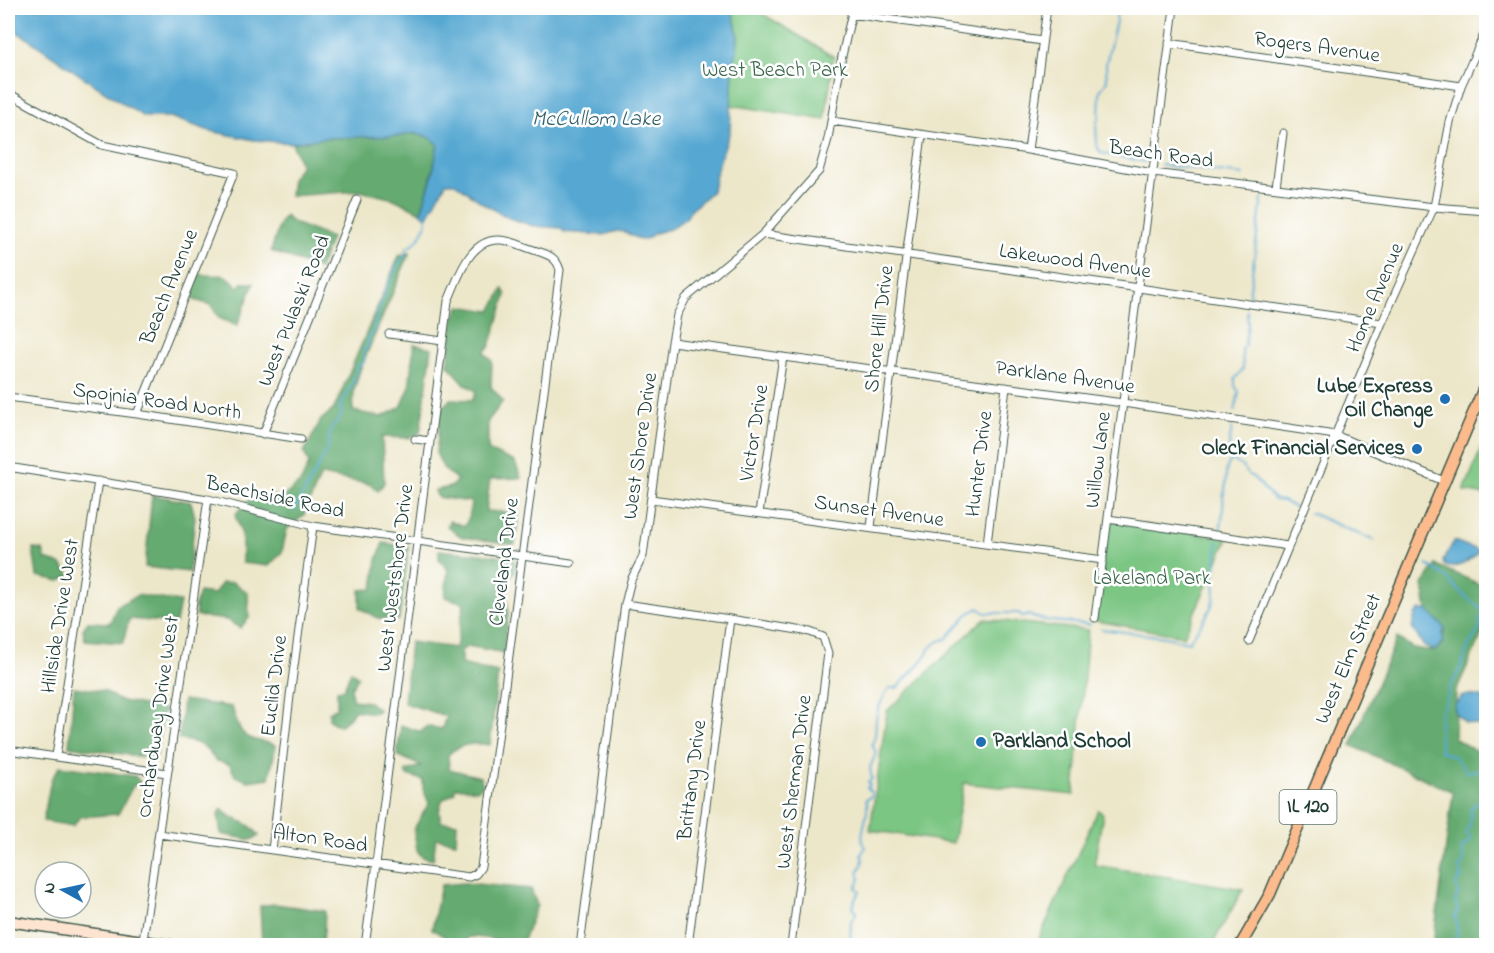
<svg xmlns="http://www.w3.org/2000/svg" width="1494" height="953" viewBox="0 0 1494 953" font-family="'Indie Flower',sans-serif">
<rect width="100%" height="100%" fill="#fff"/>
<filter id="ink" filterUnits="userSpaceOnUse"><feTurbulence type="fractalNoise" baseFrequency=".0167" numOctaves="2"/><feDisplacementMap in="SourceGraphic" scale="12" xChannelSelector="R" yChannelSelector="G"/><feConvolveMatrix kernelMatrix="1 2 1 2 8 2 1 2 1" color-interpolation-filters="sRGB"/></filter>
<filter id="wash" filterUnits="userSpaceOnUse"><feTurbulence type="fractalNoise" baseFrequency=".008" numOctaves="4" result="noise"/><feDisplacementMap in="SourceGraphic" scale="24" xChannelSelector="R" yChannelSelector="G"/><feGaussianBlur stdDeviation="1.35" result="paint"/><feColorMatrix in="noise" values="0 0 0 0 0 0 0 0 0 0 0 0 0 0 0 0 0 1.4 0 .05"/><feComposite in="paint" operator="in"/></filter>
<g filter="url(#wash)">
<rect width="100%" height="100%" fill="#ede7ca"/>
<path fill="#7cc683" stroke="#4e825c" stroke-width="1.5" d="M732,8H753L834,57L825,120L731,105L733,67L737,50L738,35Z
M1486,437V495L1464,491Z
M1108,519L1228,538L1184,636L1095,621Z
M984,619L1088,630L1074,795L964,783L953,843L870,830L887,711Z
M1098,810L1103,814L1094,865L1243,889L1212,945H1036Z"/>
<path fill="#65ab71" stroke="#427452" stroke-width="1.5" d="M409,133L431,137L438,144C435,167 428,189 421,212L394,199L360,191L290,196L292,178L301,165L292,143L324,138L401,136Z
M285,216L294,223L331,238L319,269L271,251L280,223Z
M410,252L360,370L354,390L353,411L382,417L401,407L409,389L414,344L432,348L420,433L408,438L382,437L384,483L378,491L369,484L321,475L304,515L287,529L282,552L269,566L242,563V535L235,515C252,494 257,493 283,497L301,482L309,464L304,452L321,420L334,409L399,256Z
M200,274C219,279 225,268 238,288L242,283H254L237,326L219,318L211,305L191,299L193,286Z
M503,289L506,295L490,346L484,352L492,361L491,387L503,401L488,421V450L515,462L521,478L490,479L486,511L519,513L515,545L462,537L447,527L449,521L465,526L469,517L471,502L437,497L435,490L451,487L457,480L444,469L436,453L441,410L450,399L473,400L476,391L466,385L448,365L453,319L460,306L491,311Z
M152,495L191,502L195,517L189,572L145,567Z
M383,543L409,547L399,620L377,618L360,608V590L373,589L377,560Z
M33,549L43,550L45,559L60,564L71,576L59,581L37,576Z
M439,550L509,557L515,561V571C503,582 508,599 508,613C507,627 505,640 504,653L468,646L461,651V664L498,673L490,745C474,742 459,743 448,755L449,769L480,777L483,785L477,790L456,787L454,793L442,800L439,812L441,822L457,823L456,842L436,838L433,860L423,857L417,851L414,829L429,803L423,789V780L406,775V771L421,766L397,755L401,725L421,732L427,726L442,729L446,716L404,703L410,642L456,648L464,603L445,597L448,570L439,559Z
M1436,565L1486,587V625L1456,691L1454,738L1475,751L1486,739V945H1433L1453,792L1351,745L1397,638L1413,648L1434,651L1442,644L1445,628L1427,610L1423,585Z
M233,582L248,593L249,618L240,628L227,620L196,616L195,605L199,592L214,594L222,583Z
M138,595L180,602L176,623L129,619L123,643L85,640L83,629L88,622L110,623L117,606Z
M351,671L358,677L351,688L352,700L369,702L379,710L373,713L354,710L350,717L339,726L329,720V712L337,707V690L344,689Z
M74,687L105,691L118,700L164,709L156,759L69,746Z
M183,700L232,707C235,716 238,732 248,737C256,742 267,741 276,746L269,778L248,781L235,776L230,765L215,760L207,749L197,743L179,739Z
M60,766L135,776L141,783L133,786L118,814L80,817L73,826L43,821L51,780Z
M222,809C234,824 247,817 259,836L251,840L221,834L218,814Z
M465,883L531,889L537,905L522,943C503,944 487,936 468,937L463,945H445L446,938L432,929L441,885Z
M275,904L325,911L324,933L320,945H262L260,906Z"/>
<path fill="#57a8d2" stroke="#3b7283" stroke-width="1.5" d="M8,8H732L738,35L737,50L733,67L730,132L719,162L712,191L691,210L686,218L670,229L654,233L648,238L640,240L625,232L617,231L603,235L564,232L561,228L534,226L509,218L484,204L455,183H446L427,218L421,212L432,177L438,144C429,134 414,131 401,136L324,138L292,143L254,140L210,131L170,117H144L90,82L24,36L8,28Z
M1454,541L1478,550V553C1469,561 1456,571 1444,565L1443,561Z
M1420,610H1427L1445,628L1442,635L1444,640L1435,651L1423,645L1412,628L1415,615Z
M1469,695L1486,698V726L1466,723L1456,714L1454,706L1461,697Z"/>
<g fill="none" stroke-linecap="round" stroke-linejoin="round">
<path stroke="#57a8d2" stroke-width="2" d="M1117,8L1116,21L1106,64L1107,81L1100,91L1099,118L1096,124L1097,146L1101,153L1145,162
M1161,165L1243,175
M1249,297L1262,198
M1235,411L1239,392L1235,386V379L1243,369L1242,349L1245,344L1248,324L1247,311
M1232,427L1228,453L1232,460L1242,466L1249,475L1253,477L1275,500L1283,501L1294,507
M294,511L327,450L332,426L338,422L342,412L340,406C344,398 349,392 352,385C356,378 354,373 358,366L363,364L365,359L364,350L368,346C367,339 369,336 374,332C374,318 394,263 405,256L406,249C418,243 428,228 427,214
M1310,513L1373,540
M1220,529C1222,525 1224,501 1223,496C1229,486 1222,471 1231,460
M1426,564C1431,568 1437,570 1442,574C1450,581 1458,590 1466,597C1472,603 1478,606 1484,612L1480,618L1479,630L1468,646L1461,667L1449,689L1447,700L1440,715V751L1455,757L1467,772L1480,770L1486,773
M1101,629L1165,637L1189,642C1201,623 1221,603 1213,580C1219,566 1215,556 1218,542
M850,946L851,921L855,916L856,911L853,909L855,899L860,891L856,888L860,879L858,872L862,865L863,859L861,855L865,848C858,836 867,821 867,809C868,806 867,802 866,799L872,796V793L867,788L870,785L868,782L872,779L870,768L876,753L872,744C877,735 875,729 876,720C877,708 883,697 889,688H897L923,660L929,649L939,641L946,639L968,614L978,608L986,613H1019L1023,617L1029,615C1038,622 1075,622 1090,625
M1456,946L1455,941L1458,928L1455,917L1458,910L1455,901L1459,894L1456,884L1462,876L1459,869L1464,860L1461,849L1471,840L1466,831L1470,825L1471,808L1479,801H1486"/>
</g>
</g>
<g filter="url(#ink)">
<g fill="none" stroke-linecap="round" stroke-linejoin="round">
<g stroke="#3e564a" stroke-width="9">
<path id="street" d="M851,14L1042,41
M1169,43L1461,86
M8,93L102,145L234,173L137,414
M832,121L1028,150L1153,173L1434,207L1486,211
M1028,150L1047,8
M1276,187L1283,133
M763,234L1382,323
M389,334L443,341
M672,342L1123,403L1335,435L1446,482
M8,397L137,414L301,439
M263,434L357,200
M415,439L430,441
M8,467L208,499L313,526L571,563
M651,499L1103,560
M759,513L783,357
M1108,519L1288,546
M871,527L922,135
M987,544L1006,387
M625,604L730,619L810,632L823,637L828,653L791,946
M1095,618L1174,8
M1249,641L1382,323L1434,207L1450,122L1461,86L1486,30
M8,750L167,773
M56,756L98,481
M159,834C262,849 366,863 469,877L476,874L481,867L560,270C556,255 545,254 531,249C522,246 510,240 500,240C469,238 458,279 448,301L376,864L365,946
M272,850L290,696L313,526
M143,940L208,499
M580,946L625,604L631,580L643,556L672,342L677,315L686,298L763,234L819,171L828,139L842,56L853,8
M688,946L730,619"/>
</g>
<g stroke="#3e564a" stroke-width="13">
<path id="secondary" d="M8,921L176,946"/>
</g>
<g stroke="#3e564a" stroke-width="13">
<path id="primary" d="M1240,946L1270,894L1486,383"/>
</g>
<use href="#street" stroke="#fff" stroke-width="7"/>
<use href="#secondary" stroke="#fde4d1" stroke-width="10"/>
<use href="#primary" stroke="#fbbb8c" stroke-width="10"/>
</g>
</g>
<g fill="#1f6fb2" stroke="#fff" stroke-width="2">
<circle cx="1445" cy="399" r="6"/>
<circle cx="1417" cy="449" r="6"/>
<circle cx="981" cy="742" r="6"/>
</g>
<g text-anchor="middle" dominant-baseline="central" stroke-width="5" stroke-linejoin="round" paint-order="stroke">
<rect fill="#fff" stroke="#627771" stroke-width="1.5" x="1279.5" y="790" width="57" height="34" rx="4.5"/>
<g font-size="20" font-weight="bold" fill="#1f3d34">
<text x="1308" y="807">IL 120</text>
</g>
<g font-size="21" fill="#1f3d34" stroke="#fff">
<text transform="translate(1317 48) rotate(8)">Rogers Avenue</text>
<text transform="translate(1161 155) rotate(8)">Beach Road</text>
<text transform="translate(1075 262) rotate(8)">Lakewood Avenue</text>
<text transform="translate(170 287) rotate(-68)">Beach Avenue</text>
<text transform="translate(1376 298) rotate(-67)">Home Avenue</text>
<text transform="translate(295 311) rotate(-68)">West Pulaski Road</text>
<text transform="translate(880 329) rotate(-83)">Shore Hill Drive</text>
<text transform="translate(1065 378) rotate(8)">Parklane Avenue</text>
<text transform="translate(157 402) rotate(8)">Spojnia Road North</text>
<text transform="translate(755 433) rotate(-81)">Victor Drive</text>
<text transform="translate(641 446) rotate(-82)">West Shore Drive</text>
<text transform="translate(1099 460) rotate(-83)">Willow Lane</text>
<text transform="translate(980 464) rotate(-83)">Hunter Drive</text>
<text transform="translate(275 498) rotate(12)">Beachside Road</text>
<text transform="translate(879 512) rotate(8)">Sunset Avenue</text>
<text transform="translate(505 562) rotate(-83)">Cleveland Drive</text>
<text transform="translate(396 578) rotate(-83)">West Westshore Drive</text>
<text transform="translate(61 616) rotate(-81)">Hillside Drive West</text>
<text transform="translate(1349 659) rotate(-67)">West Elm Street</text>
<text transform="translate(275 686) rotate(-83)">Euclid Drive</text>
<text transform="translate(159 717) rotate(-82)">Orchardway Drive West</text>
<text transform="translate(693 780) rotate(-83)">Brittany Drive</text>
<text transform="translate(795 782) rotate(-83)">West Sherman Drive</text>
<text transform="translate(320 840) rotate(8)">Alton Road</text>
</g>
<g font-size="21" fill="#3b664c" stroke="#fff">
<text x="775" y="71">West Beach Park</text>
<text x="1152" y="579">Lakeland Park</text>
</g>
<g font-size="21" font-weight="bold" fill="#1f3d34" stroke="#fff" text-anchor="end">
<text x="1433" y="387">Lube Express<tspan x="1433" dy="24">Oil Change</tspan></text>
<text x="1405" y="449">Oleck Financial Services</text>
<text x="993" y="742" text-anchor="start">Parkland School</text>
</g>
<g font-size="22" font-style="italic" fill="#33626b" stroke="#fff">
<text x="596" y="120">McCullom Lake</text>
</g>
</g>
<rect width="1494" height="953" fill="none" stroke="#fff" stroke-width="30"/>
<g transform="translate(63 890) rotate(278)"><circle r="28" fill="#ffffff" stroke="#a5b1ae" stroke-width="1.5"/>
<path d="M0-4.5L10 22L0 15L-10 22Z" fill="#1f6fb2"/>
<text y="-9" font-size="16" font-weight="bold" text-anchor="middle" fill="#1f3d34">N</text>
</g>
</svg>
